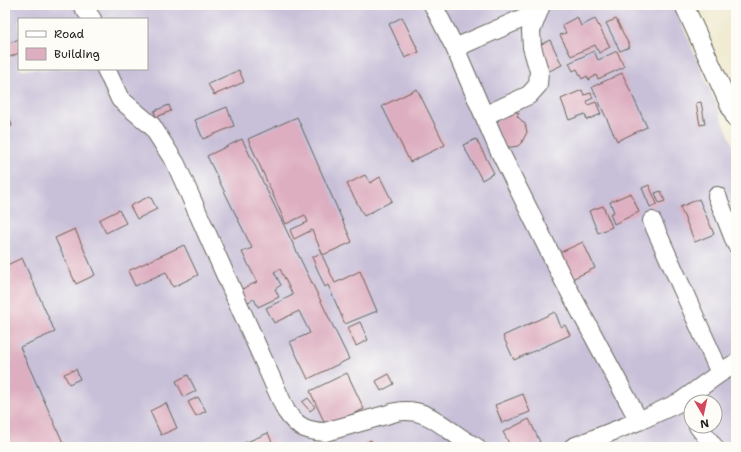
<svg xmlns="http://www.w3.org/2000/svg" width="741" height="452" viewBox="0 0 741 452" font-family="'Shantell Sans',sans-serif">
<rect width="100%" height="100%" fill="#fdfcf7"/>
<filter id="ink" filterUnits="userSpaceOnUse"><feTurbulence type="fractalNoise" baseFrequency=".025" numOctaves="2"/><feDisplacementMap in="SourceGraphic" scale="8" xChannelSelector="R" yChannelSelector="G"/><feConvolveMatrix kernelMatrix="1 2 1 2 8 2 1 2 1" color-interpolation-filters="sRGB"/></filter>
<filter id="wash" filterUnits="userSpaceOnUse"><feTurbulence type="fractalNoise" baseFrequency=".012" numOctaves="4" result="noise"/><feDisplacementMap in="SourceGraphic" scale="16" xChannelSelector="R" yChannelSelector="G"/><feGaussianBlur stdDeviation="0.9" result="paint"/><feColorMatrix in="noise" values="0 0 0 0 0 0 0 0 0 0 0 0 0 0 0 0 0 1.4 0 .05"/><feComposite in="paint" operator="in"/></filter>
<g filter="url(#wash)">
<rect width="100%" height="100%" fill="#f0ebd2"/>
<path fill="#c8bfd8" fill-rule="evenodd" d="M5,5H674L736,152V447H5ZM19,19H147V69H19ZM691,402H715V426H691Z"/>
<g id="blocks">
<path fill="#ddadc0" d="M402,17L419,52L405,58L389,24Z
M577,17L581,26L595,19L610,47L599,53L595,45L571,56L560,35L566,33L562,25Z
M616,19L630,47L620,51L606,23Z
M19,39V53L5,59V45Z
M550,40L562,65L545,73L533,48Z
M594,51L598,60L617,51L624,67L598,79L596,75L589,80L587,76L582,79L577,69L573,71L569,63Z
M239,70L244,82L214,95L208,84Z
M622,73L647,127L617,141L592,87Z
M417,89L445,145L410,162L382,106Z
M582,90L584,95L591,93L593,98L587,101L588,105L596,102L601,114L587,120L585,114L569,120L561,99Z
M701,102L705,124L700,125L696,103Z
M169,105L171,111L156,117L154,111Z
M227,107L234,126L203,139L195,120Z
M510,110L519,113L517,116L525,124L527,132L522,142L518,146L512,147H505L495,124L505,114H509Z
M9,116L12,126L5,128V118Z
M297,117L352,242L323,255L312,230L294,239L290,230L308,222L305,215L286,224L248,139Z
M242,139L349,359L308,379L290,342L310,333L299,311L274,323L266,308L293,295L280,269L274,272L281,285L275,289L279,297L258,307L254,299L246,303L240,290L257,282L242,252L252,248L207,156Z
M476,139L494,173L482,180L463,145Z
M5,147L10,157L5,160Z
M365,175L370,183L380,177L392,201L364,216L347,184Z
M649,185L657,204L650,207L642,188Z
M661,191L665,201L659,203L655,193Z
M631,193L639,212L614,224L610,214L614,212L610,202Z
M150,196L157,209L137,219L130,206Z
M699,199L714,234L695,242L680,207Z
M603,206L612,227L598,233L589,211Z
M119,210L126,223L106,233L99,220Z
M75,229L95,275L76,284L55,238Z
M583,242L595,268L572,279L559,253Z
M184,245L198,275L173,287L166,272L135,286L128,271Z
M321,253L335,283L360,271L377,311L345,324L328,285L325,287L312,257Z
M22,258L55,332L20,347L65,447H8L5,441V266Z
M555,312L561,327L565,325L570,335L514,360L503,336Z
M360,322L368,340L356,346L347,328Z
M76,369L80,379L69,384L64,374Z
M347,373L364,409L326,426L310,391Z
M389,374L394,384L381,391L376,381Z
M188,375L196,391L184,397L176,381Z
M523,394L530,412L502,423L495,405Z
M198,397L206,411L196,416L188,402Z
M308,398L315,407L310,411L302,402Z
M166,403L177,428L161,435L150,411Z
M529,419L540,442L528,447H511L503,432Z
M268,433L274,447H235Z
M371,440L374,447H355Z"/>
</g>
</g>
<g filter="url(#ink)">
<use href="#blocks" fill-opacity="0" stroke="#66645c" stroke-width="1"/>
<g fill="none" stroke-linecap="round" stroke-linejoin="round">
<g stroke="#66645c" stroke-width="20">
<path id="minor" d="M82,5L92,19
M433,5L455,48L498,148L564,281L639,421
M684,5L736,119
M455,48L537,12
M106,69L120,99L152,126L176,164L286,411C297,427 306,431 325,432L396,412C430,405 448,434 476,447
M484,116L529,95L538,85L539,71L532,47L531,31L541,5
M717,196L736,244
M652,221L720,373
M698,426L714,447
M573,447L639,421L680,402L720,373L736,363"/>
</g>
<path stroke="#66645c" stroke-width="2" stroke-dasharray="1 3" stroke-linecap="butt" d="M500,5L502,11"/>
<use href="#minor" stroke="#fff" stroke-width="18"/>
</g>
</g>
<rect width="741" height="452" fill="none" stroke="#fdfcf7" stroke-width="20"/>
<rect x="18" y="18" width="130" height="52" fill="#fdfcf7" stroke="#a3a29f"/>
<rect x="26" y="31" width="20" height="6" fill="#ffffff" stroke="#a3a29f"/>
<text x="54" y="38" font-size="12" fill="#1c1c1c">Road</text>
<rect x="26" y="48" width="20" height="12" fill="#ddadc0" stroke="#a3a29f"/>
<text x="54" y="58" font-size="12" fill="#1c1c1c">Building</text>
<g transform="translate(703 414) rotate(171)"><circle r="19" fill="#fdfcf7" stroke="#a3a29f"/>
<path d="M0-3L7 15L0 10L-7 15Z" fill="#d1495b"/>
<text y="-6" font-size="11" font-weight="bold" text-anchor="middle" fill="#1c1c1c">N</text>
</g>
</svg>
